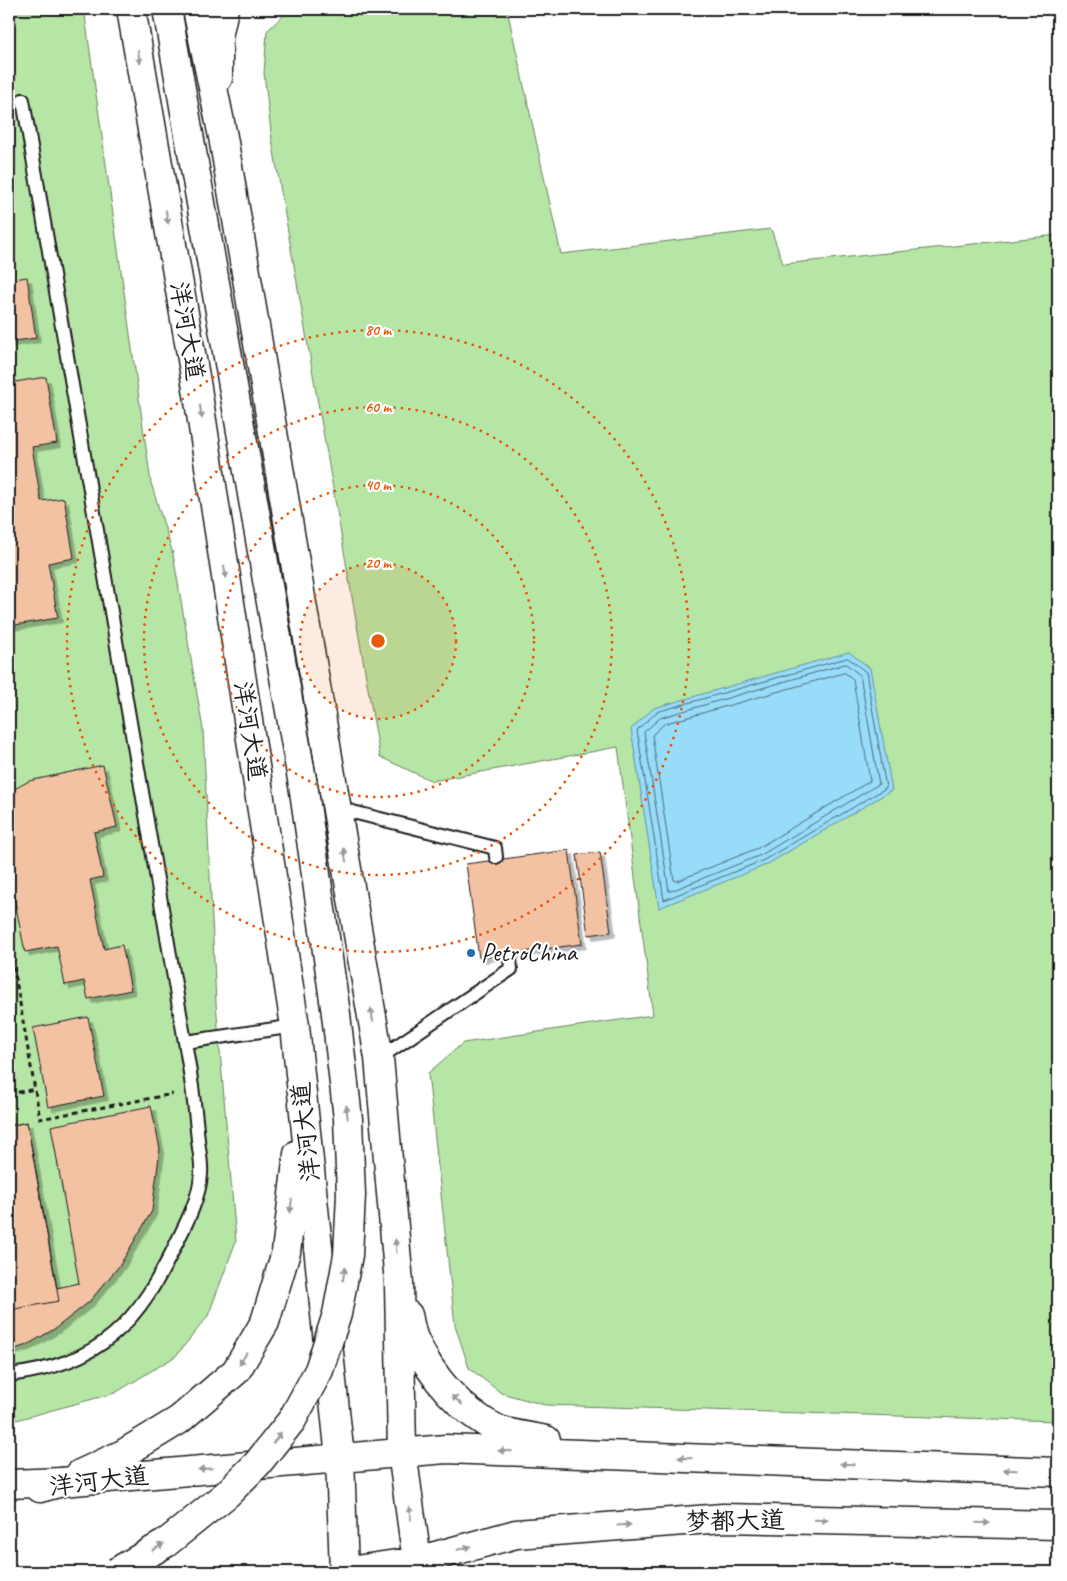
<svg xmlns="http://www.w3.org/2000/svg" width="1067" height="1581" viewBox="0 0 1067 1581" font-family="Caveat,'LXGW WenKai TC',sans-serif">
<defs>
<filter id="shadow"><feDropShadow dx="4.5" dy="4.5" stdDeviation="0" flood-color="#0004"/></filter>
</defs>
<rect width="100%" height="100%" fill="#fff"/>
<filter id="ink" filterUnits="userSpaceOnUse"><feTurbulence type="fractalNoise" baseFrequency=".02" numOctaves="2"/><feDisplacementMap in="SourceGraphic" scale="10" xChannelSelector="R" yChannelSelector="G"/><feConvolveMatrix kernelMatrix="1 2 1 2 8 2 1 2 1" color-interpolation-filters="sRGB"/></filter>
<g filter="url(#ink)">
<path fill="#b6e6a5" stroke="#698160" d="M9,9H84L151,483L173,554L203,729L216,1003L236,1241L208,1316L176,1356L115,1393L9,1422Z
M290,9H507L561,254L771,229L783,264L1058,235V1421L545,1405L501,1393L469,1368L455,1325L428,1073L463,1043L653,1015L618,747L432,781L380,757L272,140L264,73L267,31Z"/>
<path fill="#97dcf9" stroke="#668fa1" d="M849,652L870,668L892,790L766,865L659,908L631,729L654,708Z"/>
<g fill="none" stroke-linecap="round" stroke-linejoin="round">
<path stroke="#4d6974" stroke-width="1" d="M848,658L866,672L886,788L764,860L664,900L637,730L657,712Z
M846,664L860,675L879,784L761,855L671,891H669L644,732L660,718Z
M845,673L853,679L870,781L758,848L677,881L674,880L652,735L664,724Z"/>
</g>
<path fill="#f3c2a3" stroke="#1c1c1c" filter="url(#shadow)" d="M27,277L36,338L9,342V280Z
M46,377L57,443L32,447L41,501L64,498L74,558L48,563L58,618L9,626V383Z
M103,765L117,827L94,832L103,877L90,880L104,949L122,945L131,990L88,999L84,981L65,985L57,946L25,952L9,872V792L29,781Z
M569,850L582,944L479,958L466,864Z
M600,852L611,932L588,935L577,855Z
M88,1017L104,1096L48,1107L33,1028Z
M151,1106L160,1149L152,1211L120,1265L89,1302L56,1328L27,1345L9,1351V1126L27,1122L57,1288L79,1283L51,1126Z
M27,1122L59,1301L9,1310V1126Z"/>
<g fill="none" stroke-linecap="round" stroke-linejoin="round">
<g stroke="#1c1c1c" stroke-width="16">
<path id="service" d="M23,100L185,1042L295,1026
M337,808L495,848L496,857
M379,1058L511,969L510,958
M9,1375C102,1364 138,1323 177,1242C187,1222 200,1196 201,1174C202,1163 199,1151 198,1140C195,1107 191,1075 185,1042"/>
</g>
<g stroke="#1c1c1c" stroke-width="31">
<path id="tertiary" d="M218,78V37L224,9"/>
</g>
<g stroke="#1c1c1c" stroke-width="31">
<path id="primary" d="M131,9L197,388L295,1026L340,1458L344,1572
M197,9L223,137L379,1058L399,1283L402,1452L417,1561
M408,1315C410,1323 411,1333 415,1341C432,1378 461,1411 497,1429C511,1435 531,1436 546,1440
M80,1474L123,1454L179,1420L236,1371L265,1322L286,1252L298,1154
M40,1488L62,1482L446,1449L1058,1472
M342,1572L417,1561L516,1534L723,1518L1058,1525"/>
</g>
<g stroke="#1c1c1c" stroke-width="31">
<path id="trunk" d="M9,1484L62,1482"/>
</g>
<path stroke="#1c1c1c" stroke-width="3" stroke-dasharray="5 4" stroke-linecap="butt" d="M9,940L40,1119L173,1094
M9,1094L35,1089"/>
<use href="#service" stroke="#fff" stroke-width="12"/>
<use href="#tertiary" stroke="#fff" stroke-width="28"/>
<use href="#primary" stroke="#fff" stroke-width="28"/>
<use href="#trunk" stroke="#fff" stroke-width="28"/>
<g stroke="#1c1c1c" stroke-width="31" stroke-linecap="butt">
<path id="trunk-bridge" d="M116,1572L166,1543L227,1494L257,1464L292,1420L319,1370L337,1314L348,1255L351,1195L348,1119L336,1014L304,791L167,9"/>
</g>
<use href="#trunk-bridge" stroke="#fff" stroke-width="28"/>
</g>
<defs><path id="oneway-solid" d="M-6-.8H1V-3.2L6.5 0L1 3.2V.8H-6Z" transform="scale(1.25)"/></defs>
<g fill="#999">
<use href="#oneway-solid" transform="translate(139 57) rotate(80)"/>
<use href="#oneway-solid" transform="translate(167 217) rotate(80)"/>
<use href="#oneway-solid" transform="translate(201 412) rotate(81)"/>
<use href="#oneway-solid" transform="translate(225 572) rotate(81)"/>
<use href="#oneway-solid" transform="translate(345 855) rotate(-99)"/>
<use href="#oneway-solid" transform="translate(372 1015) rotate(-99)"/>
<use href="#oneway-solid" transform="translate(347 1112) rotate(-96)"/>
<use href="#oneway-solid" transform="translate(291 1206) rotate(97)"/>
<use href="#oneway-solid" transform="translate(396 1246) rotate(-95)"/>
<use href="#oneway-solid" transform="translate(344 1274) rotate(-80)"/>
<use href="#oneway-solid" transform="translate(243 1359) rotate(121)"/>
<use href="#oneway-solid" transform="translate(457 1400) rotate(-139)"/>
<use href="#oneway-solid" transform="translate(277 1438) rotate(-52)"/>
<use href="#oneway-solid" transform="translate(505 1451) rotate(-178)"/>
<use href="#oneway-solid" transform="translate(685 1458) rotate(-178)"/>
<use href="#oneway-solid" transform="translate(847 1464) rotate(-178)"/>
<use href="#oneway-solid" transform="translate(205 1469) rotate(175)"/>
<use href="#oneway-solid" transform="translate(1010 1470) rotate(-178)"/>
<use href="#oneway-solid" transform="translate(410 1513) rotate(-98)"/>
<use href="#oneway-solid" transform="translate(821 1520) rotate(1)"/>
<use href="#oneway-solid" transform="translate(983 1523) rotate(1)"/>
<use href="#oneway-solid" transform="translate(624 1525) rotate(-4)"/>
<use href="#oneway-solid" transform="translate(158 1547) rotate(-31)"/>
<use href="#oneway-solid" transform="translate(464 1548) rotate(-16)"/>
</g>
</g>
<circle cx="378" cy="641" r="78" fill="#e8590c" fill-opacity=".12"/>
<g fill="none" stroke="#e8590c" stroke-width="2.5" stroke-dasharray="2.5 5">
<circle cx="378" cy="641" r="78"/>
<circle cx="378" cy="641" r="156"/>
<circle cx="378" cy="641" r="234"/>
<circle cx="378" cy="641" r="311"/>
</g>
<circle fill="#1f6fb2" stroke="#fff" stroke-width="2" cx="471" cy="953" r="5"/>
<g text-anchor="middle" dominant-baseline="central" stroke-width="4.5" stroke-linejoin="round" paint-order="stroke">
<g font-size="25" fill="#1c1c1c" stroke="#fff">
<text transform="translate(187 331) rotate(80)">洋河大道</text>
<text transform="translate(250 731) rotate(81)">洋河大道</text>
<text transform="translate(306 1132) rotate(-96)">洋河大道</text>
<text transform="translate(99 1481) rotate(-7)">洋河大道</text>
<text transform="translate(735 1521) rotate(-1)">梦都大道</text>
</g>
<g font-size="25" fill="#1c1c1c" stroke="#fff" text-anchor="start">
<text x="481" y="953">PetroChina</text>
</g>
</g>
<circle cx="378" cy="641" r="8" fill="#e8590c" stroke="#fff" stroke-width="2.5"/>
<g font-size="15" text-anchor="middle" font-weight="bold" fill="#e8590c" stroke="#fff" stroke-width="4.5" stroke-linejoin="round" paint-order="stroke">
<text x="378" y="335">80 m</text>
<text x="378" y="412">60 m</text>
<text x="378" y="490">40 m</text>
<text x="378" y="568">20 m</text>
</g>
<rect width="1067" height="1581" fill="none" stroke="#fff" stroke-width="30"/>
<rect x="15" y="15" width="1037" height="1551" fill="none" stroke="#1c1c1c" stroke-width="2" filter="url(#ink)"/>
</svg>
